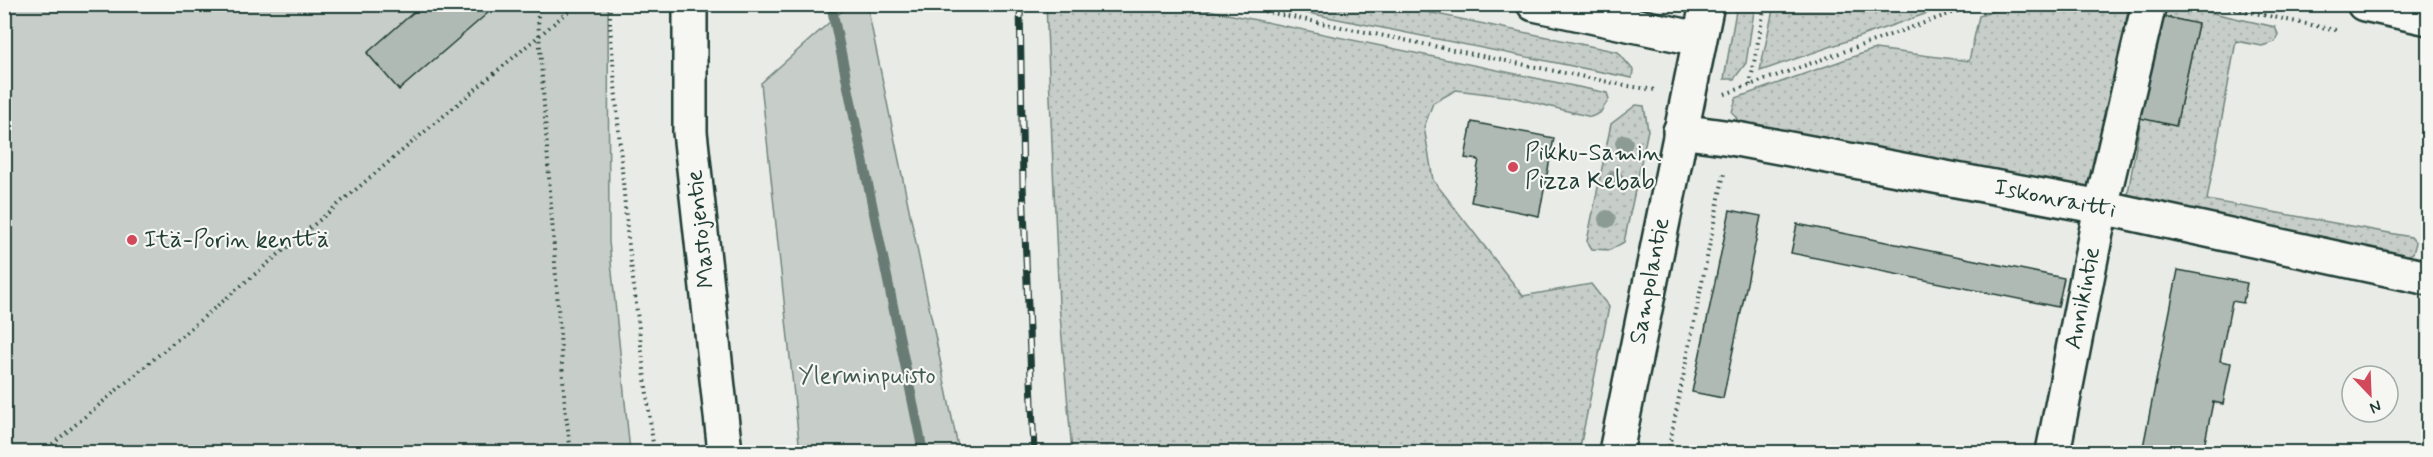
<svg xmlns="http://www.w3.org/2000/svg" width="2433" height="457" viewBox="0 0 2433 457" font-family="Mynerve,sans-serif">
<defs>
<pattern id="grass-dots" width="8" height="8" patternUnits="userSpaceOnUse" patternTransform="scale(1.5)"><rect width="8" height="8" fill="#c7cec9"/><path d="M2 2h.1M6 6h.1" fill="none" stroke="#aab2ad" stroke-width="1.8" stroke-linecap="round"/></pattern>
</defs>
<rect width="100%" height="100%" fill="#e9ebe7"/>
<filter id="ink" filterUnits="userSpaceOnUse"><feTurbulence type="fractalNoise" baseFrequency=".0167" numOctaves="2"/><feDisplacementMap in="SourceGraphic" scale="12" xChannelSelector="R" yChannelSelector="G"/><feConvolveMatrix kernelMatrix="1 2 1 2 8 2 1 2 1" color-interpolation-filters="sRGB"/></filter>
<g filter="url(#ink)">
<path fill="url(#grass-dots)" stroke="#73867e" stroke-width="1.5" d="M1046,5H1184L1607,93L1609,99L1600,113L1591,117L1512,97L1456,90L1433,103L1424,127L1433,180L1523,296L1591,284L1609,307L1579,452H1072L1059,304Z
M1268,5H1394L1618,52L1633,70L1632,78Z
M1737,5H1755L1746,63L1734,79H1724Z
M1774,5V4L1951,5L1760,71Z
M2011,5H2129L2095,187L2084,191L1743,128L1732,112L1736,98L1875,49L1969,61L1979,16Z
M2164,5H2177L2275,27L2278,34L2275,42L2262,46L2236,41L2207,200L2411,237L2416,243L2413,253L2405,257L2134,201L2128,193L2141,118L2176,125L2198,24L2162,16Z
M1636,105L1644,106L1648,130L1624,242L1610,250L1592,249L1587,241L1611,124Z"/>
<path fill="#c7cec9" stroke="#73867e" stroke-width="1.5" d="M4,5H608L609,242L630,452H5Z
M849,5H867L959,452H800L761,83Z"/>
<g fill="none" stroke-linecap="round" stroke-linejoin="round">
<path stroke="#687c75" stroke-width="10" d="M831,4L923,452"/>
</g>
<path fill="#b0bab5" stroke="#1f3d34" stroke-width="1.5" d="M483,4L489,12L399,90L367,53L423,4Z
M2162,16L2198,24L2176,126L2140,118Z
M1472,122L1554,138L1539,216L1471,202L1479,160L1465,158Z
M1730,210L1761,216L1723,398L1692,392Z
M1797,224L2064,278L2058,307L1791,253Z
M2178,270L2247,283L2243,303L2232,301L2220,361L2231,363L2223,404L2213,402L2203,452H2142Z"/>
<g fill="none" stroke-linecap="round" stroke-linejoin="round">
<g stroke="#1f3d34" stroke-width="38">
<path id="minor" d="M1534,4L1699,39
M2364,4L2428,18
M1680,131L1731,138L2101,207L2428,278
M2053,452L2101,207L2149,4"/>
</g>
<g stroke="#1f3d34" stroke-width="38">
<path id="tertiary" d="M1616,452L1707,4"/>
</g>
<g stroke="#1f3d34" stroke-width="38">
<path id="secondary" d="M690,4V132L725,452"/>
</g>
<path stroke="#1f3d34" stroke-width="4" stroke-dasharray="1.5 4.5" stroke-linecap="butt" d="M537,4L565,407L571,452
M610,4V25L627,230L654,452
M1229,4L1628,86L1655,90
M2211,4L2340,31
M1750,85L1765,4
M1725,94L1977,4
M43,452L577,4
M1668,452L1724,173"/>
<use href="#minor" stroke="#f6f6f2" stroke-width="33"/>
<use href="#tertiary" stroke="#f6f6f2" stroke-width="33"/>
<use href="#secondary" stroke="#f6f6f2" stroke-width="33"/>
<g stroke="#1f3d34" stroke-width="7">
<path id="rail" d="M1020,4L1023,185L1034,452"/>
</g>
<use href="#rail" stroke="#f6f6f2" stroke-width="4.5" stroke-dasharray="14" stroke-linecap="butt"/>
</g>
<g fill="#8d9b95">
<circle cx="1624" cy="143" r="9"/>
<circle cx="1615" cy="179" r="9"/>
<circle cx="1607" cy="219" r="9"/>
</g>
</g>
<g fill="#d1495b" stroke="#f6f6f2" stroke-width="2">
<circle cx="1513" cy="167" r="6"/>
<circle cx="132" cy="240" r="6"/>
</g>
<g text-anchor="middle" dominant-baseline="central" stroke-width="4.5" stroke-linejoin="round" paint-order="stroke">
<g font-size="24" fill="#1f3d34" stroke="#f6f6f2" text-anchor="start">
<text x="1525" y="153">Pikku-Samin<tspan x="1525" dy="28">Pizza Kebab</tspan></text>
<text x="144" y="240">Itä-Porin kenttä</text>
</g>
<g font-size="24" fill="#1f3d34" stroke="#f6f6f2">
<text transform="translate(2055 199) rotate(11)">Iskonraitti</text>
<text transform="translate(701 229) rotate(-96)">Mastojentie</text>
<text transform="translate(1650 281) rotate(-79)">Sampolantie</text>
<text transform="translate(2083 298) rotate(-79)">Annikintie</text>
</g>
<g font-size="24" fill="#415a52" stroke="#f6f6f2">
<text x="867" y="376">Ylerminpuisto</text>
</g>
</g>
<rect width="2433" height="457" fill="none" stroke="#f6f6f2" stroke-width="24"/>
<rect x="12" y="12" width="2409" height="433" fill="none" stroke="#1f3d34" stroke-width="2" filter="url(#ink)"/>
<g transform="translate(2370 394) rotate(157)"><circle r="28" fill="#f6f6f2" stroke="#a0aca6" stroke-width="1.5"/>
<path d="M0-4.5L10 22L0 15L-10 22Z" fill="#d1495b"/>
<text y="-9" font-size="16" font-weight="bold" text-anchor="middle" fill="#1f3d34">N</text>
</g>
</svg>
